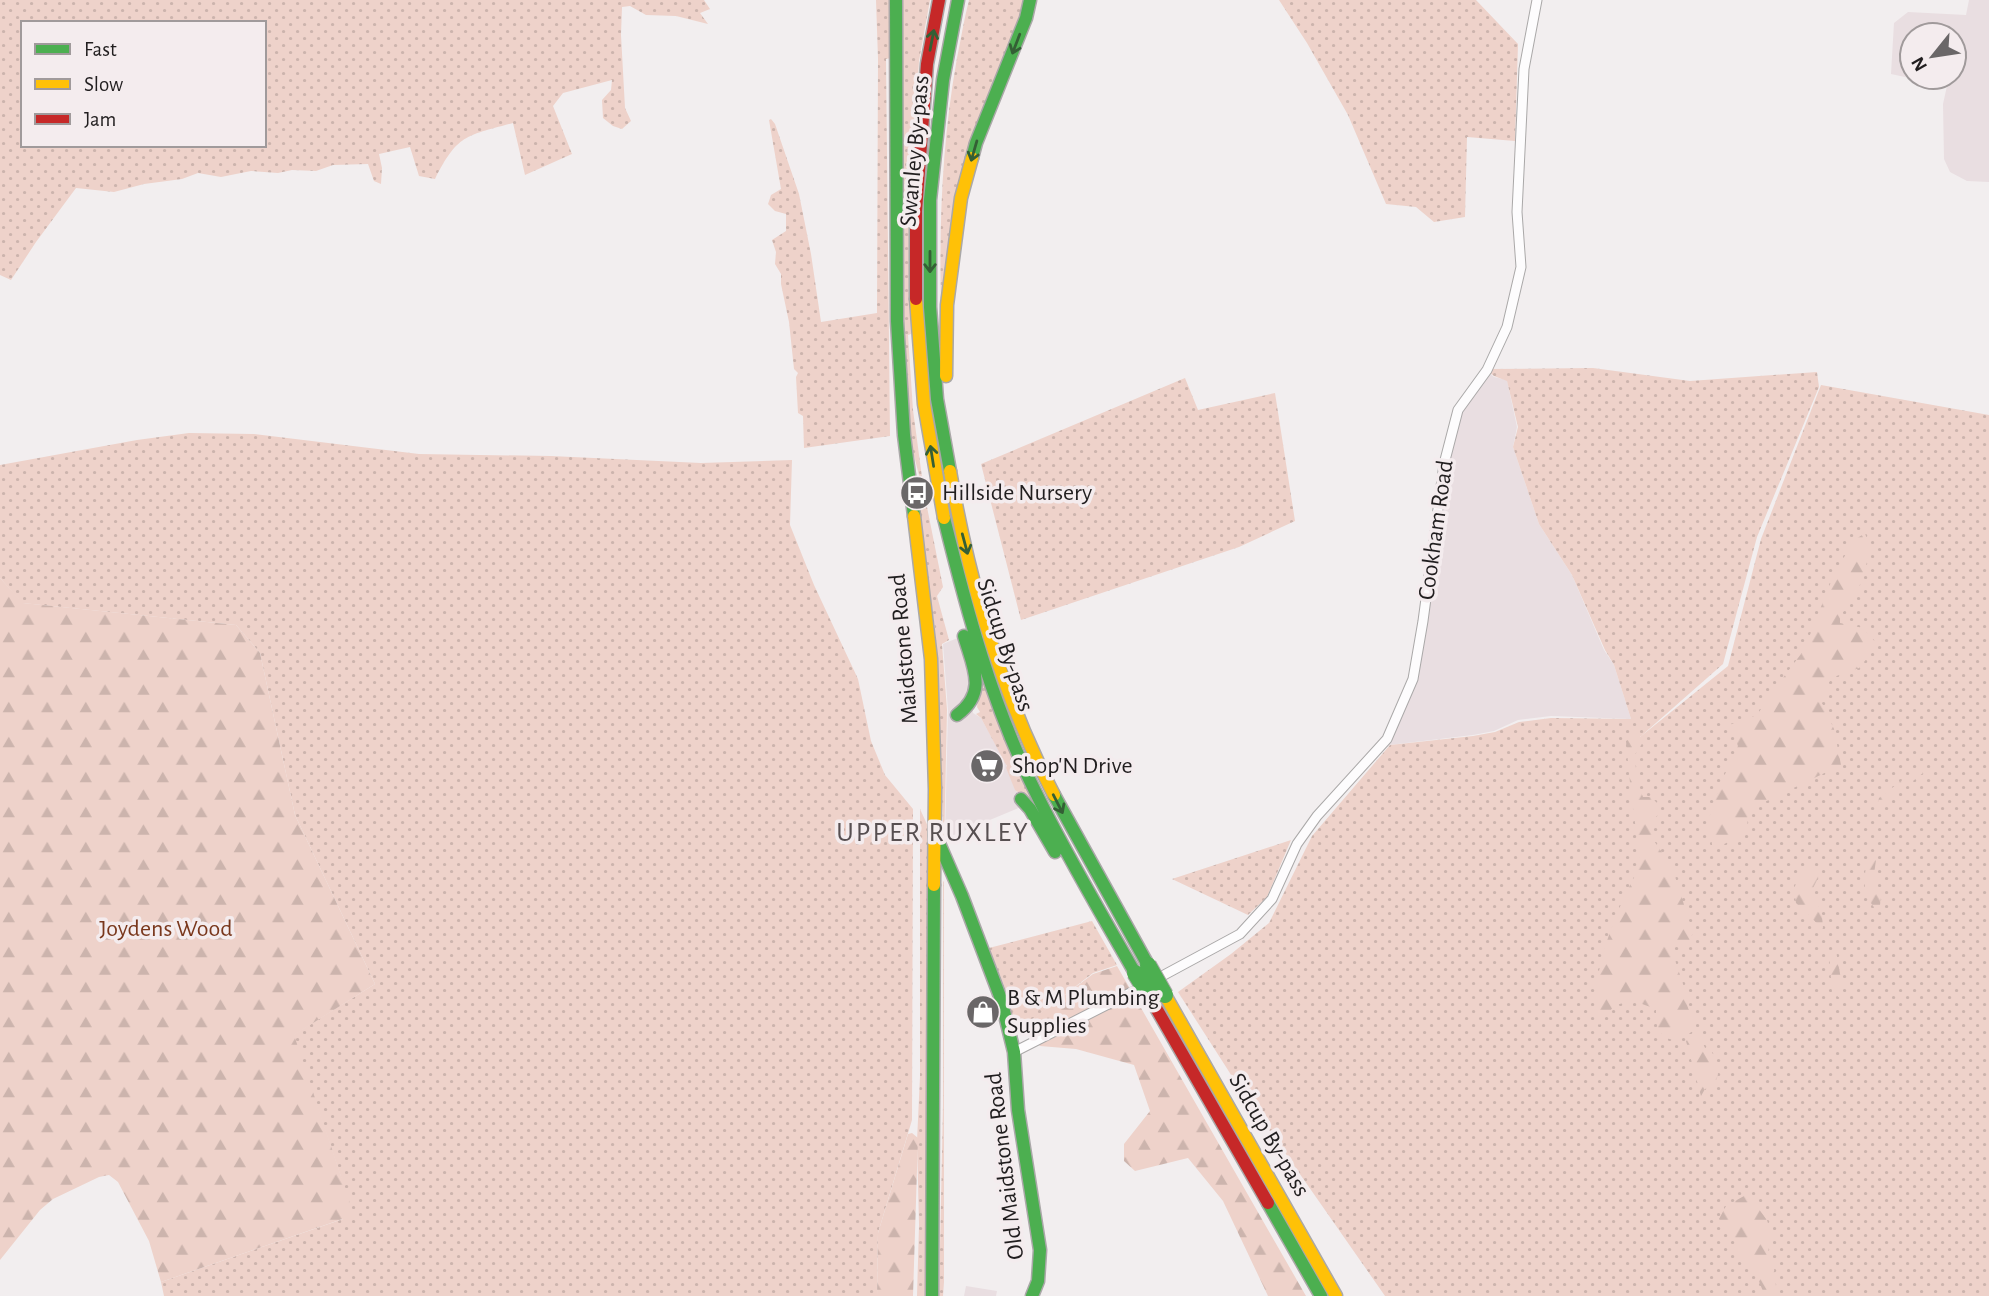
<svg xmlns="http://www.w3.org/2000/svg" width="1989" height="1296" viewBox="0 0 1989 1296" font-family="'Alegreya Sans',sans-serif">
<defs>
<pattern id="grass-dots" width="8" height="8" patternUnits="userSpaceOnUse" patternTransform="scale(1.75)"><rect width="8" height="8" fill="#eed2ca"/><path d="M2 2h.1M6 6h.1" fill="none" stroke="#ccb4ad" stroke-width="1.8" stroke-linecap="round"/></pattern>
<pattern id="forest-firs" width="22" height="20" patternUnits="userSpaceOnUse" patternTransform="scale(1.75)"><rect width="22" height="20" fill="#eed2ca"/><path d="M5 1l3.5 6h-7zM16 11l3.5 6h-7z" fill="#ccb4ad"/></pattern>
</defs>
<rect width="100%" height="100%" fill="#f2eeef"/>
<path fill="#e9dee1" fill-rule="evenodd" d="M1969,0H1989V182L1967,181L1950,172L1944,159L1943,104L1947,86L1891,74L1894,23L1908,12L1966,15ZM1954,35V77H1912V35Z
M1487,371L1494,377L1507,380L1517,427L1513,447L1539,524L1572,575L1604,650L1614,665L1631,719L1551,716L1518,720L1494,731L1473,735L1381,746L1414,680L1444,464L1458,410Z
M960,637L972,676L973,713L981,718L1005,762L1007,767L1006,768L1016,789L1021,807L949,837H945L948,710L943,644Z
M966,1286L997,1291L996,1296H964Z"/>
<path fill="url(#grass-dots)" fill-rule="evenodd" d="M0,0H704L710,9L700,13L708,24L676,16L646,15L630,6L622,7L621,35L625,108L631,121L622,129L613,126L603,118L602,100L611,90L612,80L563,93L553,106L572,154L525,175L513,123C466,136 458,134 435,179L419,176L410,147L379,154L382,168L381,184L374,181L368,164L333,165L316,171L292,170L278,173L251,171L221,177L198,173L182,179L144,184L114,192L76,188L36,242L11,280L0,275ZM23,23H264V145H23Z
M876,0H890L891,58L886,59L890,436L804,448L803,416L798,413L796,377L798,373L794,369L789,322L781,284V274L775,264L776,252L772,240L786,231V214L775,211L768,204L771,195L781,189L769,120L771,119L775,124L799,194L811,254L821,322L877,313L878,59Z
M903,0H930L919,61L910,190L911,334L908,335L913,410L924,492L943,587L937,596L949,640L942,644L947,710L944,849L935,629L919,514V475L912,448L903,322Z
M969,0H1024L1023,6L992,88L941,309C939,224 942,141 957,58C961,39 964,19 969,0Z
M1279,0H1476L1518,44L1515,141L1467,137L1465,217L1434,222L1416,207L1386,204L1348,115L1307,43Z
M1593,368L1690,381L1817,372L1819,387L1757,537L1723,664L1640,737L1728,666L1761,539L1821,385L1989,415V1296H1385L1235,1081L1178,992L1231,954L1269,923L1312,836L1390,745L1473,736L1495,732L1519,722L1551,718L1631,719L1614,665L1605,650L1572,575L1539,524L1513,447L1518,427L1507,381L1494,376L1487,371L1488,369Z
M1185,378L1198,410L1275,393L1295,521L1239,547L1021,620L981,464Z
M189,433L254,434L419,454L551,456L701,463L792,460L790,525L814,585L858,679L871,741L885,775L913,809L912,1120L878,1233L877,1296H164L161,1282L343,1219L341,1177L293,1035L375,984L295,815L260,653L236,625L22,603L0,578V465L137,440Z
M981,679L1035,805L1015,790L1006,768L1007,766L1005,763L981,718L976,714L980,712L977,707Z
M920,809L931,833L926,1296H917L919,1225L917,1141L920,1076Z
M1291,840L1267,897L1248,915L1172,879Z
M944,881V1282L943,1296H939L943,1106V882Z
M1092,921L1117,965L1093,973L1015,1033L1007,993L989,948Z"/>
<path fill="url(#forest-firs)" d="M1865,533L1869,546L1867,562L1857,594L1840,616V623L1863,628L1878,645L1859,668L1831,678L1821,701L1834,729L1841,765L1748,810L1747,832L1713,850L1708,821L1720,785L1738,746L1729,725L1757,715L1773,691L1804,650L1832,579L1853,541Z
M0,578L23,603L236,625L260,653L295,815L375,984L294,1035L354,1215L161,1282L149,1241L118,1182L109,1175L99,1177L53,1199L40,1210L0,1260Z
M1636,735L1645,739L1634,756L1639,787L1643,797H1651L1659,805L1657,816L1651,821L1652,838L1672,867L1693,933L1686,948L1674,941L1672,951L1684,987L1688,1008L1696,1025L1695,1030L1688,1034L1683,1033L1673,1040C1656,1036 1656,1023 1656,1009L1631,1000L1614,1006L1599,1025C1588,986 1609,931 1625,895C1631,883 1638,872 1640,860L1631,793L1626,741Z
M1921,770L1923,773L1883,805L1877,806L1879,798L1914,771Z
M1876,860L1874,874L1881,897L1879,913C1864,897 1863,887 1866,866Z
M1818,867L1819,876L1812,890L1822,915L1823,929L1796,903L1794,890L1797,879L1807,870Z
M1836,951L1845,1002L1832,992L1829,953Z
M1117,966L1306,1296H1268L1223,1201L1188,1158L1135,1171L1124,1161V1144L1150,1111L1134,1065L1076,1049L1040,1046L1023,1026L1093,974Z
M1698,1033L1706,1050L1710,1049C1719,1063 1724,1082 1705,1089L1701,1096L1686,1041Z
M912,1133L918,1138L913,1296H877L878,1233L908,1134Z
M1744,1196L1758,1208L1767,1220L1771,1233L1768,1253L1774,1268L1777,1296H1765L1753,1267L1740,1260L1737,1254V1245L1719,1219L1726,1206Z"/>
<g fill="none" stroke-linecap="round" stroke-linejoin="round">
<g stroke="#aaa8a8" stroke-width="11">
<path id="street" d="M1164,975L1240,934L1272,899L1297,844L1317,816L1387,739L1413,679L1423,621L1444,464L1458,410L1487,370L1507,327L1521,267L1517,212L1524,69L1537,0
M1014,1052L1132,992"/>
</g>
<g stroke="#aaa8a8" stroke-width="15">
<path id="fast" d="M896,0L897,321L904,435L914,516
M972,158L976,143L1026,18L1030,0
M950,471L937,399L930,307V200L943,80L958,0
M944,518C967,611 992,705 1035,791C1065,853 1101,913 1135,973
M957,715C988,692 973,667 964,636
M1054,795L1148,965
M1021,799L1030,809L1055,852
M938,841L962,896L1001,999L1014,1052L1018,1110L1040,1250L1038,1281L1032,1296
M1268,1203L1321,1296
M932,1296L934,885"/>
</g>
<g stroke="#aaa8a8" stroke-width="15">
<path id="slow" d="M916,299L924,404L944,518
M946,376L947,305L961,198L972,158
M950,471C969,583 1002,694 1054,795
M914,516L931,659L935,789L934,885
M1165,995L1336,1296"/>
</g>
<g stroke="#aaa8a8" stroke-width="15">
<path id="jam" d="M916,299V211L927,64L939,0
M1152,1001L1268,1203"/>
</g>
<use href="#street" stroke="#fdfcfd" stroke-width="9"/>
<use href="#fast" stroke="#4caf50" stroke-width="12"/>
<use href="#slow" stroke="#ffc107" stroke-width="12"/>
<use href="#jam" stroke="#c62828" stroke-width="12"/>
<g stroke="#aaa8a8" stroke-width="18" stroke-linecap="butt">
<path id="fast-bridge" d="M1148,965L1165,995
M1135,973L1152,1001"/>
</g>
<use href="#fast-bridge" stroke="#4caf50" stroke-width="16"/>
</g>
<defs><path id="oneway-shaft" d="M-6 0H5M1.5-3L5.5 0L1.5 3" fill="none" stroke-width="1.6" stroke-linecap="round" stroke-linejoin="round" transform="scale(1.75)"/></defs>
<g stroke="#345f35">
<use href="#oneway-shaft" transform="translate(932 40) rotate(-79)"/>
<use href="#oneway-shaft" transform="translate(1016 44) rotate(111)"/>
<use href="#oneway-shaft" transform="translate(974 151) rotate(106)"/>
<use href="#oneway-shaft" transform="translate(930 262) rotate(90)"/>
<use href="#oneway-shaft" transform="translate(932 456) rotate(-99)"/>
<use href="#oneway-shaft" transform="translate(965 544) rotate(75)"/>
<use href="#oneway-shaft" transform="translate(1058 804) rotate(63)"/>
</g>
<defs>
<g id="bus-disc" transform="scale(1.75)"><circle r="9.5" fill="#6a6768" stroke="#f4ecee"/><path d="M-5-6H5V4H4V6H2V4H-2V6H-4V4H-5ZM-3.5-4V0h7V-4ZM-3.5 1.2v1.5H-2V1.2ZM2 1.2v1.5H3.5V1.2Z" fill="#fff"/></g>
<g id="supermarket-disc" transform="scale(1.75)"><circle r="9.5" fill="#6a6768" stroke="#f4ecee"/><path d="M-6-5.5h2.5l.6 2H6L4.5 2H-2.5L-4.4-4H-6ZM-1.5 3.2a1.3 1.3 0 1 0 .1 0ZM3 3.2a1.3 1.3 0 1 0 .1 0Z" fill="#fff"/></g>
<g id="shop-disc" transform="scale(1.75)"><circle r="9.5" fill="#6a6768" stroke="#f4ecee"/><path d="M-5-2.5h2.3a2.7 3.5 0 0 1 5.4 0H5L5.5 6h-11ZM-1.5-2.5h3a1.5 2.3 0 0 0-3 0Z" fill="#fff"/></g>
</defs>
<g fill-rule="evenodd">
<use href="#bus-disc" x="917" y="493"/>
<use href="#supermarket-disc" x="987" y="766"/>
<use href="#shop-disc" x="983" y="1012"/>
</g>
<g text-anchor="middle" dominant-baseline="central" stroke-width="7" stroke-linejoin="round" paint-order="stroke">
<g font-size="24" fill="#211e1f" stroke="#f4ecee">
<text transform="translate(915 151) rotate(-85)">Swanley By-pass</text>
<text transform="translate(1436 530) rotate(-82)">Cookham Road</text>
<text transform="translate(1005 645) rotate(72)">Sidcup By-pass</text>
<text transform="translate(904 649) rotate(-95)">Maidstone Road</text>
<text transform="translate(1269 1135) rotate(60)">Sidcup By-pass</text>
<text transform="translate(1005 1166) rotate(-97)">Old Maidstone Road</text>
</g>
<g font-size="24" fill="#211e1f" stroke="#f4ecee" text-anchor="start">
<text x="942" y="493">Hillside Nursery</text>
<text x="1012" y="766">Shop'N Drive</text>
<text x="1007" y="998">B &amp; M Plumbing<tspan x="1007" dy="28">Supplies</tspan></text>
</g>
<g font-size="24" fill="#79371c" stroke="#f4ecee">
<text x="166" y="929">Joydens Wood</text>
</g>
<g font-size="28" letter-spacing="2" fill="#574f51" stroke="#f4ecee">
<text x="933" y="833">UPPER RUXLEY</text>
</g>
</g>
<rect x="21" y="21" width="245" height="126" fill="#f4ecee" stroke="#a09a9b" stroke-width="2"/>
<rect x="35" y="44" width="35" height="10" fill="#4caf50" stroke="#a09a9b" stroke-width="2"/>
<text x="84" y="56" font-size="21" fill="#211e1f">Fast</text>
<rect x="35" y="79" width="35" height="10" fill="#ffc107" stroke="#a09a9b" stroke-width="2"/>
<text x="84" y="91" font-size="21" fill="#211e1f">Slow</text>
<rect x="35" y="114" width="35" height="10" fill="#c62828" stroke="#a09a9b" stroke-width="2"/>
<text x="84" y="126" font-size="21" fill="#211e1f">Jam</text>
<g transform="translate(1933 56) rotate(240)"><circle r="33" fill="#f4ecee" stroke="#a09a9b" stroke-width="2"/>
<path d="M0-5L12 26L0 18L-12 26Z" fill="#6a6768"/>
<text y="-10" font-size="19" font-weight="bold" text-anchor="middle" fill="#211e1f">N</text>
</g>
</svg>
